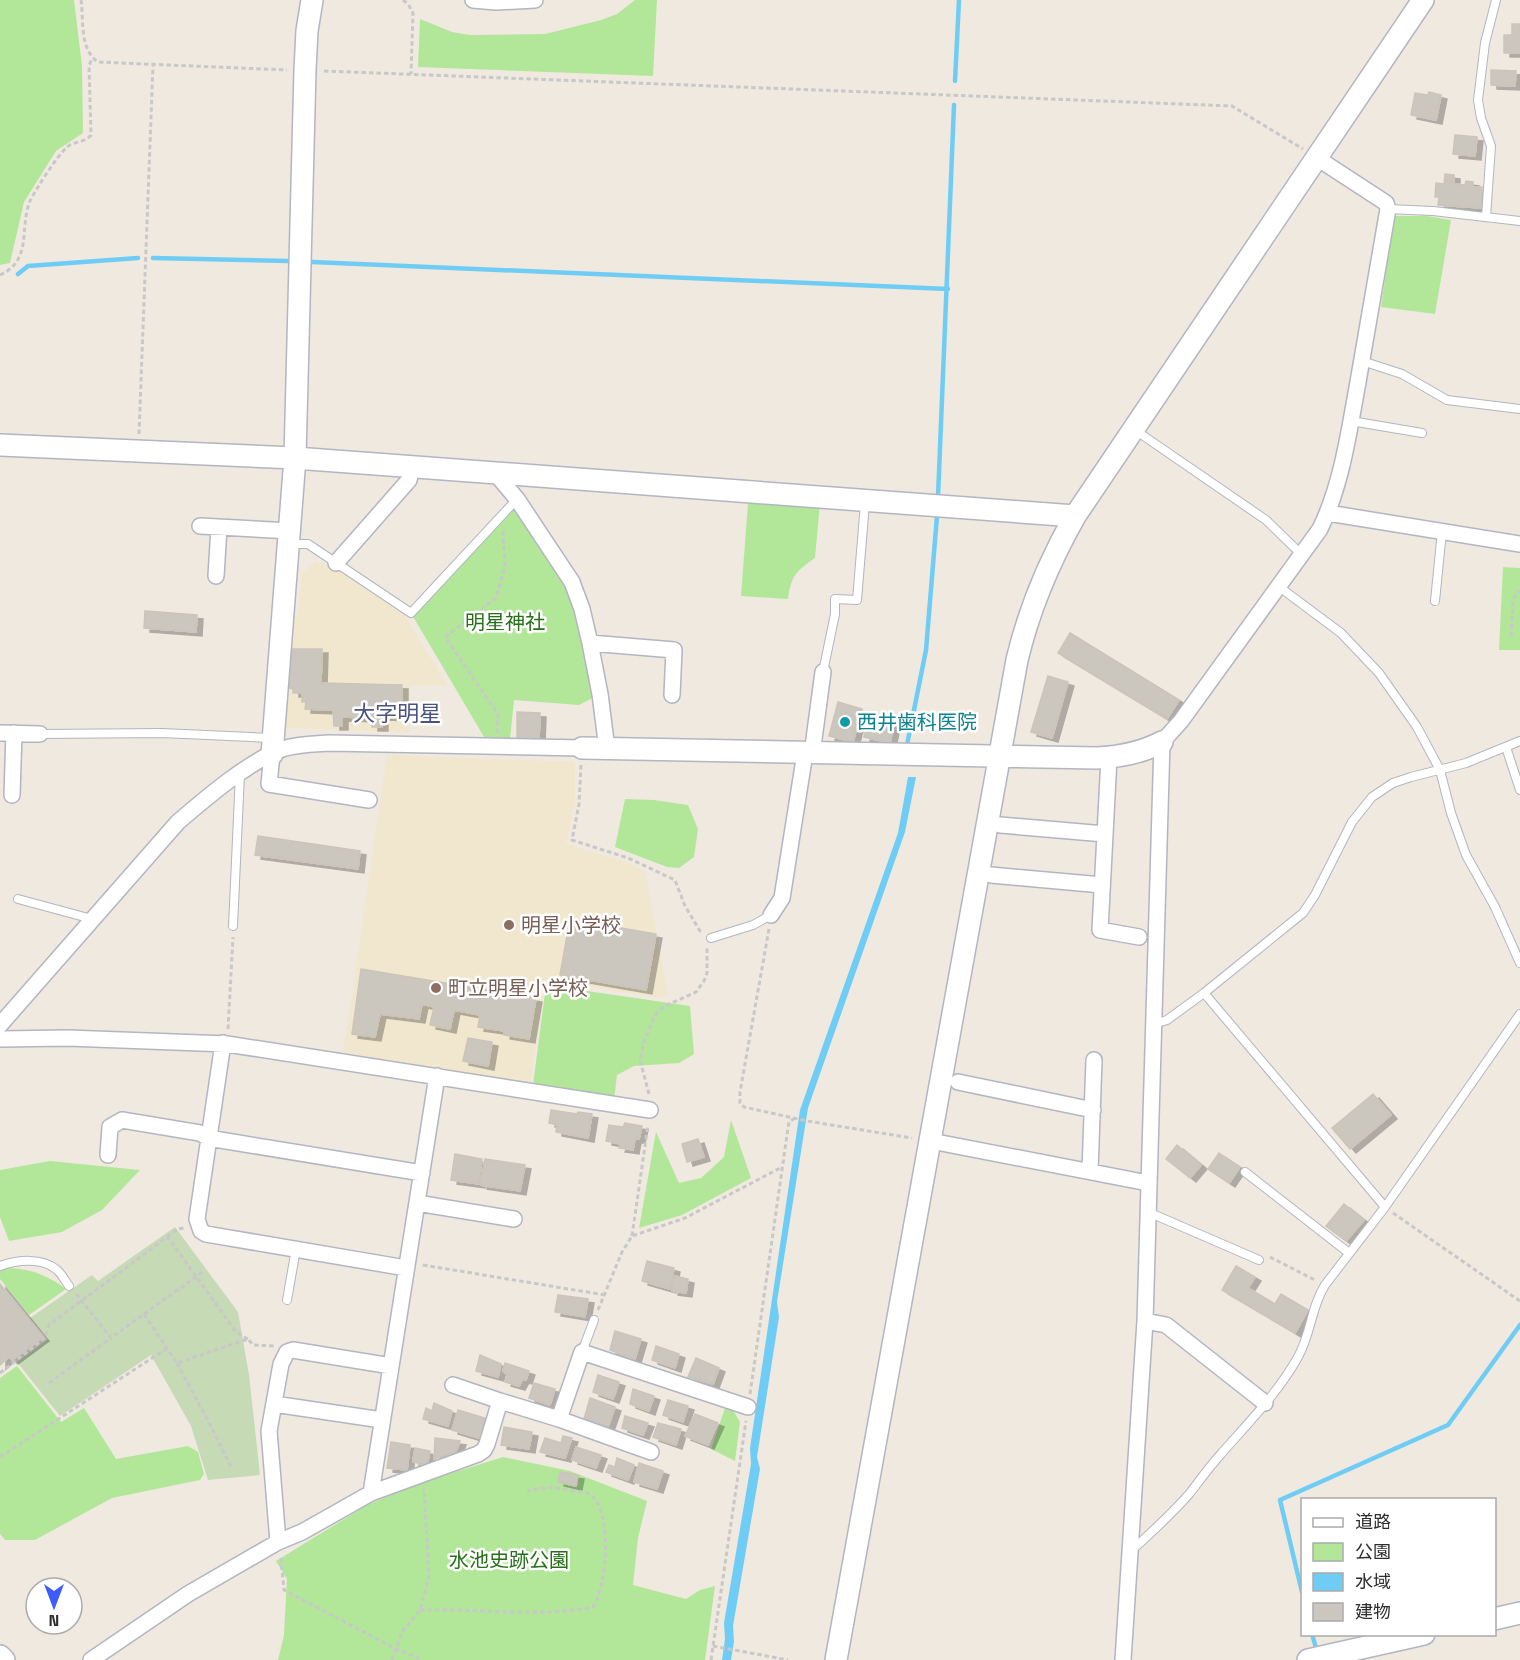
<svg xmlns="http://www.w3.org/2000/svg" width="1520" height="1660" viewBox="0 0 1520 1660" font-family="'Space Grotesk','Noto Sans JP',sans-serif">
<defs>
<filter id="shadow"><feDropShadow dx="6" dy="4" stdDeviation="0" flood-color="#0004"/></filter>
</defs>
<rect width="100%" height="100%" fill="#efe9e0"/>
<path fill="#f1e7cf" d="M316,561L338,570L405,616L448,686H410V732L281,728L286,615H298L302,573Z
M387,755L575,762V803L566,844L627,862L645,871L668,994L661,998L545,980L530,1084L343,1054Z"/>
<path fill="#b2e79a" d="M0,0H74L82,66L83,133L56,151L24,202L10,263L0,265Z
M635,0H657L653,76L418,67L420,19L452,32L470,35L545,34L601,20L617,14Z
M1394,216H1427L1451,220L1435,314L1381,307Z
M517,499L572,582L600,694L579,705L514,700L510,739L484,737L411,613Z
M753,499L820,503L815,558C796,571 791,576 788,599L741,596L748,503Z
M1503,567L1520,568V650H1499Z
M625,799L654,800L688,805L698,829L694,857L679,868L667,867L615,847Z
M546,985L690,1006L694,1054L679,1063L634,1066L617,1075L614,1100L533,1085Z
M731,1120L751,1178L682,1215L639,1228L656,1132L679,1183L701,1178L724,1157Z
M50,1161L140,1170L102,1210L62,1232L9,1241L0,1217V1170Z
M6,1268C29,1268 47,1275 66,1289L29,1315L0,1279V1270Z
M17,1366L61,1422L84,1408L116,1459L188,1446L198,1452L204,1474L200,1480L112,1498L35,1540H5L0,1534V1378Z
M725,1408L733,1410L740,1422L735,1461L711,1449Z
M503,1457L570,1471L647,1501L638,1538L633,1585L686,1599L700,1590L715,1586L705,1660H278L284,1635L287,1579L276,1561L367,1505L417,1484Z"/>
<path fill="#c6dab6" d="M175,1227L238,1312L249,1375L260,1475L208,1480L191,1426L151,1355L60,1416L17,1362L48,1339L30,1318L92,1275L98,1281Z"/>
<path fill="#6fcdf5" d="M908,777H916L905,832L808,1108L777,1302L779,1317L757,1457L760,1469L733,1626L734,1642L731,1660H722L725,1639L724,1623L751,1464L750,1448L800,1110L898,833Z"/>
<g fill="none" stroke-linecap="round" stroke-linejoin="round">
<path stroke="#6fcdf5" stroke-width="4.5" d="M955,81L959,0
M153,258L289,261
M312,262L948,289
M18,274L28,266L138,258
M938,497L954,105
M907,745L926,650L937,516
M1302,1592L1280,1500L1448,1425L1520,1325
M1312,1634L1316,1648"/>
</g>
<path fill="#cbc7be" stroke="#cbc5b9" stroke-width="1.5" filter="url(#shadow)" d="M1512,24H1520V53H1504V35H1512Z
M1491,70L1516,71L1515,86L1491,85Z
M1429,92L1441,95L1436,120L1411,115L1415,93L1428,95Z
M1455,135L1477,137L1475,156L1453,154Z
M1445,174L1454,175V184L1465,185L1466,181L1473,182V187H1482L1481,208L1438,205L1439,197H1435L1436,183L1444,184Z
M145,611L197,615L196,632L144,628Z
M1070,633L1179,700L1167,719L1058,653Z
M290,649H322L321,683L402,685V717L382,716V727H372V718L342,717V726H334L333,710L305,709L306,702H302V693H293V689L289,688Z
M1048,676L1068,682L1052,738L1031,732Z
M838,702L862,709L853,742L829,736Z
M517,712L540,713L539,739L517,738Z
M870,714L895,720L890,743L864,737Z
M258,836L360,851L358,869L255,855Z
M570,919L656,934L646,990L560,975Z
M361,969L536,998L529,1039L504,1035L505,1031L478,1027L480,1015L454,1010L450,1029L430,1025L434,1007L422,1004L419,1019L380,1014L375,1037L352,1034Z
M468,1038L492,1042L488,1066L463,1061Z
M1373,1094L1391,1115L1350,1149L1332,1128Z
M551,1110L577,1114L578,1112L592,1114L588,1138L556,1132L557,1125L549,1123Z
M625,1123L642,1126L639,1139H635L633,1150L619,1148L621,1144L606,1141L609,1125L623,1127Z
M698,1139L704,1157L687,1162L682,1144Z
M1177,1145L1201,1165L1190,1178L1166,1159Z
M1219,1153L1240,1167L1229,1183L1208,1169Z
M455,1154L482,1159L479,1184L451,1180Z
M485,1159L525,1165L520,1191L481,1185Z
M1344,1204L1364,1220L1346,1241L1326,1226Z
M647,1261L674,1268L670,1289L642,1281Z
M1236,1266L1255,1277L1248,1288L1275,1304L1281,1294L1308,1310L1295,1333L1222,1290Z
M675,1276L688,1279L686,1293L672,1291Z
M0,1284L43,1337L12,1360L9,1357L0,1365Z
M558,1295L588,1299L585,1317L555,1312Z
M615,1331L641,1339L635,1359L610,1350Z
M656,1346L679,1354L675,1368L652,1360Z
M480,1355L501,1364L498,1377L476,1371Z
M696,1358L719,1368L713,1384L688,1377Z
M505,1363L529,1371L526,1380L523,1379L519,1386L505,1382L507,1375L503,1371Z
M598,1375L619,1382L613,1399L593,1392Z
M534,1383L555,1389L550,1405L529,1398Z
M633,1389L654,1396L649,1411L630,1404Z
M590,1398L615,1407L608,1427L584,1419Z
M668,1400L688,1406L683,1422L663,1415Z
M434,1403L452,1411L448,1426L423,1419L426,1408L432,1411Z
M458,1410L488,1419L482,1439L452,1430Z
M695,1414L718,1423L708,1445L685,1436Z
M625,1416L648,1423L643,1435L622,1428Z
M658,1423L681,1429L676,1445L653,1437Z
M504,1427L532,1432L529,1449L501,1445Z
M563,1436L572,1438L565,1458L540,1452L545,1438L561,1443Z
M435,1438L460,1441L456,1452L434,1459Z
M391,1442L410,1445L407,1470L387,1468Z
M576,1447L601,1455L596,1468L572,1460Z
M415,1448L430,1451L427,1465L413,1462Z
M617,1458L634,1465L628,1480L606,1472L609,1465L615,1467Z
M639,1463L663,1471L657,1489L634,1482Z
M560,1472L578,1475L576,1486L558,1482Z"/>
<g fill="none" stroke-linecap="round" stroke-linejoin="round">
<g stroke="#b3b5c1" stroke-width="10">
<path id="lane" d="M1388,209L1433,211L1520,221
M1486,217L1491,146L1481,118L1478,100L1485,43L1496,0
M1362,361L1402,374L1447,400L1520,409
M1351,421L1422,433
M1135,430L1266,520L1302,555
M290,544H308L411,613L517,499
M1278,586L1341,633L1379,673L1417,727L1440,770L1451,813L1466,855L1495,907L1520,963
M1435,601L1442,531
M823,672L835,614V599L857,600L865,503
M40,734L162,733L273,738
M1506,747L1520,790
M18,899L92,919
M233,926L240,774
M711,938L753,925L771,915
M1204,993L1385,1207
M1154,1024L1167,1020L1204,993L1303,913L1315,895L1352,822L1372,797L1393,783L1411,777L1466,763L1520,741
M1245,1172L1349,1253
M1148,1212L1259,1260
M0,1266C17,1260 42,1257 57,1270C62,1274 65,1281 69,1286
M287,1300L296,1249
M582,1352L594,1320
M1131,1551C1152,1532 1172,1514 1190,1493C1200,1480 1210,1466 1221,1454C1248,1423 1278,1393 1298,1357C1311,1334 1311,1307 1325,1285L1385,1207L1520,1014"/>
</g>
<g stroke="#b3b5c1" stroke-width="18">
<path id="street" d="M473,0L496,2L535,0
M495,473L517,499L572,582L582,609L590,643L600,694L607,749
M1328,513L1520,544
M200,526L290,531
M336,563L409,480L412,467
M216,576L219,527
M590,643L674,650L672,695
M0,733L40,734
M272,754L269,784L369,800
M812,754L823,672
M1109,758L1100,930L1139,937
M12,795L14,733
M1000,825L1105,834
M991,875L1102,885
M771,915L782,898L805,753
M0,1025L178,822C206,798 248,762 282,749C297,744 313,744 329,743L582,748
M0,1039L68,1038L227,1044L650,1110
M223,1043L197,1219L201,1231L206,1234L406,1268
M958,1082L1093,1110
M931,1141L1148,1183
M108,1155L110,1127L122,1120L200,1133L208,1138L422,1173
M1090,1171L1094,1060
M417,1203L514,1219
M1145,1321L1166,1325L1265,1403
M453,1385L500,1401
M274,1404L382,1420
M559,1419L651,1452
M371,1493L437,1076
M278,1542L269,1431L281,1364L287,1352L293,1350L391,1366
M91,1660L188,1594L278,1542L302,1532L371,1493L478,1454L484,1450L487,1444L500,1401L559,1419L582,1352L748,1407
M1123,1660L1145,1321L1162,742L1181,721L1320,529C1342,484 1349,431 1358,382C1368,324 1378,267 1388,209L1386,203L1317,158"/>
</g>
<g stroke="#b3b5c1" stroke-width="24">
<path id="secondary" d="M0,445L295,458L1075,516
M582,748L1097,758C1120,757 1141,753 1162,742
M272,754L295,458L305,70L307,31L312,0
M1494,1619L1520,1613
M0,1656L4,1660
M836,1660L1017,660C1029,609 1049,562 1075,516L1423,0
M1308,1660L1424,1634"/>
</g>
<path stroke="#c8c8c8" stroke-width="3" stroke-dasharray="4.5 3" stroke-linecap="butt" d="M81,0C84,20 79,49 98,62L287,70
M403,0L408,4L413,13L411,74
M324,71L1232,106L1303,149
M0,275C33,260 19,228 30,201C36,189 57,156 67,147C74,141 85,143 91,135L89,66L92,58
M139,434L153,65
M1511,636L1513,601L1516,593L1520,591
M497,733L498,714L445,637L496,598L505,567L503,531
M581,765L579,804L572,840L628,858L675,880L685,906L700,931L703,933
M769,929L740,1092V1103L744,1107L807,1121L912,1138
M228,1029L233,937
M649,1094L640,1060L644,1041L656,1014L663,1007L696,992L704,981L707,973V947
M1393,1213L1520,1301
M167,1236L236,1332L248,1339
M632,1236L648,1125
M1270,1257L1315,1280
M423,1265L605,1295
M76,1294L111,1338L144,1314L177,1363L248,1339L253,1345L275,1346
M598,1310L622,1252L632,1236L685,1218L782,1167
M144,1314L204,1271
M177,1363L213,1430L231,1467
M0,1373L45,1338L49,1325L178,1229L184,1228
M49,1383L111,1338
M750,1394L788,1128L789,1122L795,1118
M0,1457L166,1349
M281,1558L284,1590L396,1649L422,1660
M420,1610C477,1608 537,1618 593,1607C607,1586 613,1512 591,1495C586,1491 579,1492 573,1491C551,1486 549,1487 527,1491
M713,1646L788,1660
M392,1660L402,1632L420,1610L429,1576L424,1488
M711,1660L746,1421"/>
<use href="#lane" stroke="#fff" stroke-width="8"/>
<use href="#street" stroke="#fff" stroke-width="15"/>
<use href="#secondary" stroke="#fff" stroke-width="21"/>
</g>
<circle fill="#0f9aa8" stroke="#fff" stroke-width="2" cx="845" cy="722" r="6"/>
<g fill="#8d6e63" stroke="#fff" stroke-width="2">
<circle cx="509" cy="925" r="6"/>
<circle cx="436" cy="988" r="6"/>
</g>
<g text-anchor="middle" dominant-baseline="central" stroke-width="5" stroke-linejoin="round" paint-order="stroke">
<g font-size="20" fill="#287018" stroke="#fff">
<text x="505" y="622">明星神社</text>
<text x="509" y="1560">水池史跡公園</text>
</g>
<g font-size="20" fill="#0d838f" stroke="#fff" text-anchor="start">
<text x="857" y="722">西井歯科医院</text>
</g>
<g font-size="20" fill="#785e54" stroke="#fff" text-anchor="start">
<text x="521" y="925">明星小学校</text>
<text x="448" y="988">町立明星小学校</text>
</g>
<g font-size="22" fill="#4b5381" stroke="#fff">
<text x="397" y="713">大字明星</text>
</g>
</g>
<rect x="1301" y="1498" width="195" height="138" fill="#ffffff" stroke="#ababab" stroke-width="1.5"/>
<rect x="1313" y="1518" width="30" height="9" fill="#ffffff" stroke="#ababab" stroke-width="1.5"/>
<text x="1355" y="1528" font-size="18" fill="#2d2d2d">道路</text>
<rect x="1313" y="1543" width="30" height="18" fill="#b2e79a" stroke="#ababab" stroke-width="1.5"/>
<text x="1355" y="1558" font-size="18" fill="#2d2d2d">公園</text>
<rect x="1313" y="1573" width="30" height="18" fill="#6fcdf5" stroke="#ababab" stroke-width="1.5"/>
<text x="1355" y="1588" font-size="18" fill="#2d2d2d">水域</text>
<rect x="1313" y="1603" width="30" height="18" fill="#cbc7be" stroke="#ababab" stroke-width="1.5"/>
<text x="1355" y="1618" font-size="18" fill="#2d2d2d">建物</text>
<g transform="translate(54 1606) rotate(180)"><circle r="28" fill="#ffffff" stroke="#ababab" stroke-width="1.5"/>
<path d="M0-4.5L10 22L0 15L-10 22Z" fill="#3d5cff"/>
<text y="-9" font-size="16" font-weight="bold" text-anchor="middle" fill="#2d2d2d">N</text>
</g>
</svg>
